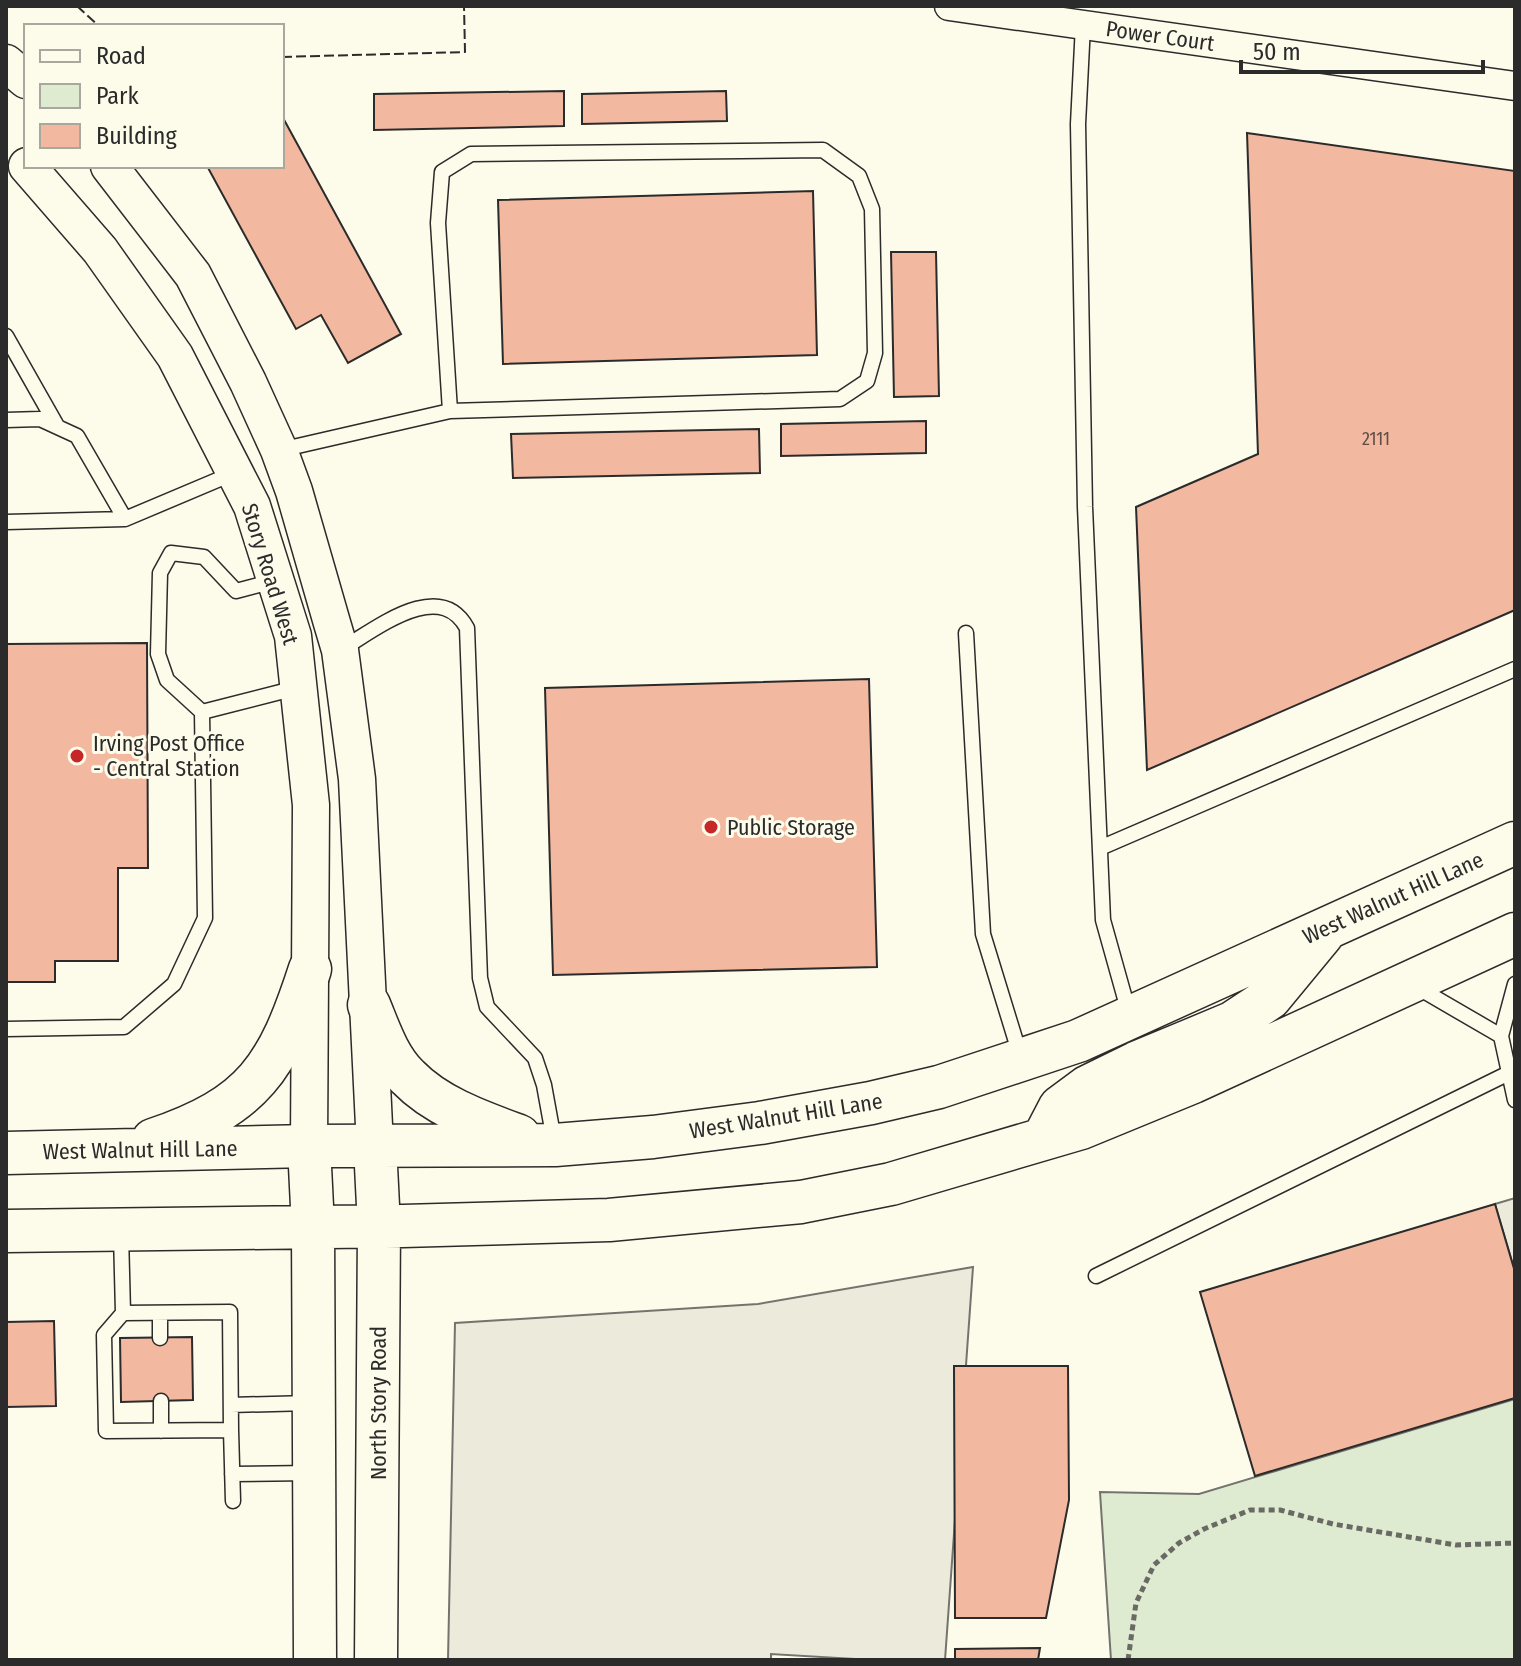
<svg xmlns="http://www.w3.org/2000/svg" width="1521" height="1666" viewBox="0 0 1521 1666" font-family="'Fira Sans Condensed',sans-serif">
<rect width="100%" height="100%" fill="#fdfbea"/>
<path fill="#deebd1" stroke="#74746e" stroke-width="2" d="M1515,1399V1660H1111L1100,1492L1199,1494Z"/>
<path fill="#eceadb" stroke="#74746e" stroke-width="2" d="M1515,1198V1272L1495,1204Z
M973,1267L945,1660H872L771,1654V1660H448L455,1323L758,1304Z"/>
<path fill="#f2b8a0" stroke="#2b2b2b" stroke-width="2" d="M564,91V126L374,130V94Z
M726,91L727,121L582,124V94Z
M282,116L401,334L348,363L321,315L296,329L207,166H282Z
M1247,133L1515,171V610L1147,770L1136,507L1258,454Z
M813,191L817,355L503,364L498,200Z
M891,252H936L939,396L894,397Z
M926,421V453L781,456V424Z
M759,429L760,473L513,478L511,434Z
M147,643L148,868H118V961H55V982H6V644Z
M869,679L877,967L553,975L545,688Z
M1495,1204L1515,1272V1398L1255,1476L1200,1292Z
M54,1321L56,1406L6,1407V1322Z
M192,1337L193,1400L121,1402L120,1338Z
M954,1366H1068L1069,1500L1046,1618H955Z
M1040,1648L1038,1660H955V1649Z"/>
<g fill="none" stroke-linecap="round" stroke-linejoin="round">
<g stroke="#2b2b2b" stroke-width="17">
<path id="service" d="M1083,25L1078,124L1085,507L1103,920L1129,1013
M6,336L57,426
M6,420L40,419L77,436L125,519
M280,450L450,411L840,399L867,381L875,353L872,209L859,176L823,150L471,154L442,172L438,223L450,411
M6,522L125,519L234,473
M966,633L983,934L1021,1058
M340,650C375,630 439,577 467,628L480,978L487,1007L535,1058L544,1085L554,1140
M202,712L167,680L158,654L160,573L171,553L204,557L236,591L274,581
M1100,848L1515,669
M1515,984L1501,1036L1515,1100
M1415,986L1501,1036
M6,1029L124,1027L174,984L205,918L202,712L296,688
M121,1234L123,1313L104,1335L106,1431L231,1430L233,1501
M1096,1276L1515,1070
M123,1313L230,1312L231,1430
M160,1313V1338
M161,1401V1431
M231,1405L310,1403
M232,1474L312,1473"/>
</g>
<g stroke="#2b2b2b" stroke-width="31">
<path id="minor" d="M949,6L1515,86"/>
</g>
<g stroke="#2b2b2b" stroke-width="39">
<path id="tertiary" d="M6,63L26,80
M27,166L100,250L175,356L252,506L293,636L311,805L309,1146
M109,166L193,275L248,382L279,450L294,491L332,623L340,650L357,779L375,1146"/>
</g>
<g stroke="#2b2b2b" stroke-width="45">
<path id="secondary" d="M369,1005C379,1029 388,1058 408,1077C437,1107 481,1122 519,1136
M1049,1137L1048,1130L1060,1107L1087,1087L1136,1063L1232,1023L1270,998L1322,935
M153,1140C254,1106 278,1068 310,969
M309,1146L313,1227L315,1660
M375,1146L379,1226L376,1660
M6,1153L309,1146L555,1145L653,1137L760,1123L871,1103L939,1087L1078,1041L1515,843
M6,1231L403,1226L609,1220L801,1202L891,1184L1081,1128L1193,1082L1515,934"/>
</g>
<path stroke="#6a6964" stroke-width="5" stroke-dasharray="6 4" stroke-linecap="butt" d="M1128,1660L1136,1603L1154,1565L1179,1543L1204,1529L1250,1510H1280L1333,1524L1456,1545L1515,1543"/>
<use href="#service" stroke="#fdfbea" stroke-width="14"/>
<use href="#minor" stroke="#fdfbea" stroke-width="28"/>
<use href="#tertiary" stroke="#fdfbea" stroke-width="36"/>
<use href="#secondary" stroke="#fdfbea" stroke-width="42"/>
<path stroke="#2b2b2b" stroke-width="2" stroke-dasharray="10 4" stroke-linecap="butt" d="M77,6L99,26
M282,57L465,52L464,6"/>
</g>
<g fill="#c62828" stroke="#fdfbea" stroke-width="3">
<circle cx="77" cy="756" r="8"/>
<circle cx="711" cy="827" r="8"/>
</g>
<g text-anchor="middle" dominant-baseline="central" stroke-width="6" stroke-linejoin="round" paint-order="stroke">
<g font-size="18" fill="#5d4e48">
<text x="1376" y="439">2111</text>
</g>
<g font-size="22" fill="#2b2b2b" stroke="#fdfbea">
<text transform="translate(1160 36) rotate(8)">Power Court</text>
<text transform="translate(270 574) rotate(73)">Story Road West</text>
<text transform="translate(1393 898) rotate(-24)">West Walnut Hill Lane</text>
<text transform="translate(786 1116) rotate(-9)">West Walnut Hill Lane</text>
<text transform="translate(140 1150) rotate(-1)">West Walnut Hill Lane</text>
<text transform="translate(378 1403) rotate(-90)">North Story Road</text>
</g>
<g font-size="22" fill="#2b2b2b" stroke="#fdfbea" text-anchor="start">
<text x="93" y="743">Irving Post Office<tspan x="93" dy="25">- Central Station</tspan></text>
<text x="727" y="827">Public Storage</text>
</g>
</g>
<rect width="1521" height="1666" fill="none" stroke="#2b2b2b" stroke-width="16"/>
<rect x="24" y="24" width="260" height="144" fill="#fdfbea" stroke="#a9a89e" stroke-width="2"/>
<rect x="40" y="50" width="40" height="12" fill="#fdfbea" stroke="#a9a89e" stroke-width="2"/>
<text x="96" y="64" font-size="24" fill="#2b2b2b">Road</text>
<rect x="40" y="84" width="40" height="24" fill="#deebd1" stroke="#a9a89e" stroke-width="2"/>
<text x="96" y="104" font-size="24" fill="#2b2b2b">Park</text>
<rect x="40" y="124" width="40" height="24" fill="#f2b8a0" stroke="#a9a89e" stroke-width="2"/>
<text x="96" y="144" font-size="24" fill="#2b2b2b">Building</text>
<path d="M1241 60v12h242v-12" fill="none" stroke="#2b2b2b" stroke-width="4"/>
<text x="1253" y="60" font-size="24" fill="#2b2b2b" stroke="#fdfbea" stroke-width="6" paint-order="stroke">50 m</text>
</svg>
